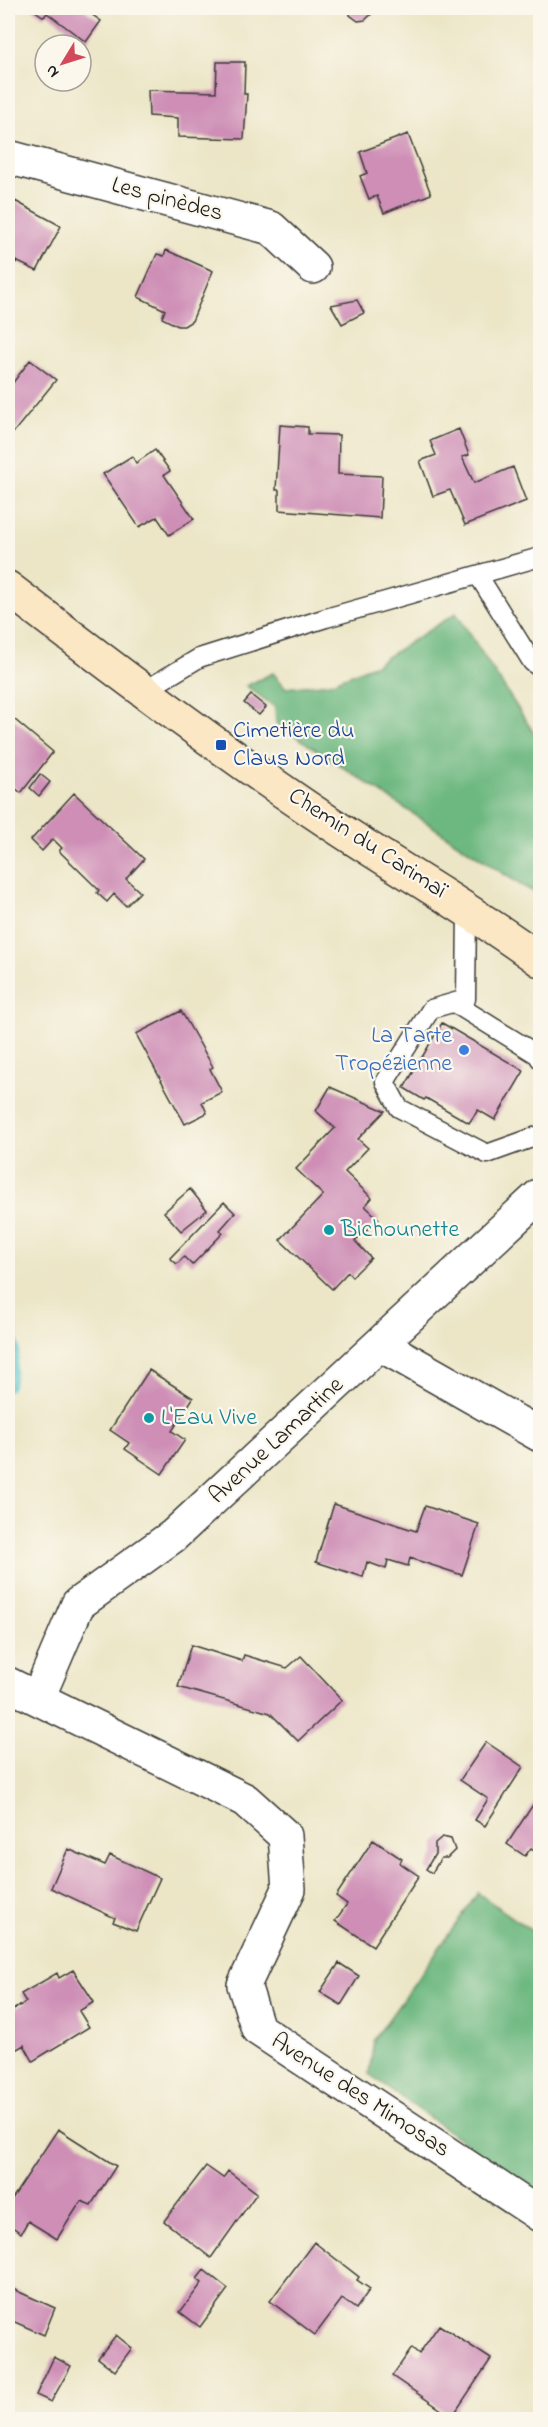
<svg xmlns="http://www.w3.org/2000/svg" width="548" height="2427" viewBox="0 0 548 2427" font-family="'Indie Flower',sans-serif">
<rect width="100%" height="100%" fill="#fbf7ec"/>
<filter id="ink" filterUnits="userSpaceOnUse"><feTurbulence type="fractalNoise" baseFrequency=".0167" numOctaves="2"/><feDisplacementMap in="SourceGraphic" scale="12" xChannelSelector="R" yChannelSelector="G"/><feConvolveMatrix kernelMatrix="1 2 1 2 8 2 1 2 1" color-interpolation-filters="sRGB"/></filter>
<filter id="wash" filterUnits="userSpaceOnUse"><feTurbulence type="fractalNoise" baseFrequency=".008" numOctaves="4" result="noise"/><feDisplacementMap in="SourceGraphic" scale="24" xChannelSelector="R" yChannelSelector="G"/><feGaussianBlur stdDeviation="1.35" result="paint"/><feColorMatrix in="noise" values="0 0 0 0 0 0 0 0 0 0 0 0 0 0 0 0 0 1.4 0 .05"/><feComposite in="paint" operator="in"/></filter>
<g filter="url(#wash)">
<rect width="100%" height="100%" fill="#ece6c7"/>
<path fill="#6db880" stroke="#446a4e" stroke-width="1.5" d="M456,613L537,738L540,739V895L521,885L276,723L275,707L246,686L273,673L286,688L330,683L376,664Z
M478,1893L540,1937V2197L369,2074L374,2040Z"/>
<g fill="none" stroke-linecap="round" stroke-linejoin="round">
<path stroke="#54c2ca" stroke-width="12" d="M8,1308L14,1350L8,1385"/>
</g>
<g id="blocks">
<path fill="#ce8eb6" d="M31,8H82L101,21L86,42L47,13L44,17Z
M350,8H378L365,20L358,21L350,15Z
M217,62H245L244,94H247L244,139L178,137V118L149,116L148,90L216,92Z
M408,134L431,194L384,213L377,196L369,199L360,176L367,173L360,152Z
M15,201L61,226L37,271L16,261L10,274L8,272V205L12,207Z
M166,250L213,271L192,321L184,326H178L162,318L165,310L138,297L157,254L164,256Z
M357,300L364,313L342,324L331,305Z
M30,360L56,380L13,433L8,429V381L12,384Z
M280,425L308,427V434L339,435L338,474L382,476L380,518L279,510V490H276Z
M459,429L469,455L462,457L474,483L513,467L526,501L465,525L450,490L433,496L420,461L436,455L430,441Z
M155,450L170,471L164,475L194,519L169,535L157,517L139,527L103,474L132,456L136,463Z
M251,695L266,707L259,715L244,703Z
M8,714L53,752L21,793L8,782Z
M40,774L50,782L39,796L30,788Z
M74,793L144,859L126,879L140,892L126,906L114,894L107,902L97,893L99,890L59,851L62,848L53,839L42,851L31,840Z
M181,1011L213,1067L210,1069L222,1092L202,1102L207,1113L185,1124L136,1034Z
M442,1023L524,1071L495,1120L478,1110L469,1123L426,1098L424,1100L404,1088Z
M330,1087L385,1111L358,1139L368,1148L345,1172L372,1198L365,1206L379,1219L355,1241L371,1258L352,1277L348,1272L332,1289L280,1240L323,1195L296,1169L335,1128L316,1111Z
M190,1189L207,1210L181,1231L164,1212Z
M224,1202L235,1213L220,1230L223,1233L192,1265L184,1257L177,1264L170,1258Z
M149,1370L193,1398L172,1431L185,1440L162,1474L125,1449L129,1443L110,1430Z
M334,1504L416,1531L425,1506L479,1524L462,1575L410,1558L408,1566L388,1560L386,1569L367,1562L363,1577L316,1562Z
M191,1645L242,1661L244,1655L287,1668L301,1656L342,1700L298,1741L270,1713L178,1687Z
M486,1742L523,1767L485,1826L475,1820L488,1799L460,1780Z
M540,1794V1854L531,1848L525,1856L507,1844Z
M442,1837L451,1839L455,1850L447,1858H441L432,1873L426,1869L435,1854V1843Z
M373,1840L402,1859L400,1863L419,1876L373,1946L335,1921L347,1904L336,1896Z
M68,1849L105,1865L110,1855L160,1878L136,1931L113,1922L115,1918L51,1888Z
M339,1963L359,1976L341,2005L320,1992Z
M73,1970L94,2002L79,2011L89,2027L33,2061L24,2045L8,2054L11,2059L8,2062V2013L26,2002L21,1994L57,1973L59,1978Z
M58,2129L116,2166L91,2205L81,2201L57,2239L28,2221L21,2233L8,2224V2205Z
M206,2166L223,2178L228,2171L257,2193L211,2258L164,2221Z
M314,2242L359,2277L357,2280L370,2289L356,2309L342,2299L315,2335L270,2301Z
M204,2270L228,2289L200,2327L180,2312L202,2283L197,2279Z
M8,2287L55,2308L44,2335L8,2319Z
M439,2325L491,2359L452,2417L392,2376L412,2348L419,2354Z
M116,2335L132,2348L115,2371L98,2358Z
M54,2357L71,2366L51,2402L36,2395Z"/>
</g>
</g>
<g filter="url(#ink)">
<use href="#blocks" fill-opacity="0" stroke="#3b3a36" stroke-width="1.5"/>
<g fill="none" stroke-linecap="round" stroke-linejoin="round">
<g stroke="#3b3a36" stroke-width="21">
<path id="lane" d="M478,575L532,662L540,668
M144,691L199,658L326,618L540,557
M467,909L466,999L431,1009L385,1082L399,1108L487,1154L540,1135
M454,1003L538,1055L540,1059"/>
</g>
<g stroke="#3b3a36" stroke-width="36">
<path id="street" d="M8,157L271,228L313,267
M381,1345L540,1435
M8,1684L245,1800L285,1836L289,1889L244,1985L258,2029L540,2215
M38,1698L78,1604L173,1536L540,1195"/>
</g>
<g stroke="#3b3a36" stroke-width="36">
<path id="secondary" d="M8,588C111,667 215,746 324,819C395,867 471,909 540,960"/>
</g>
<use href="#lane" stroke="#fff" stroke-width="18"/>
<use href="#street" stroke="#fff" stroke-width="33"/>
<use href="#secondary" stroke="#fbe7c3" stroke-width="33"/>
</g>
</g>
<rect fill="#1a4fb4" stroke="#fbf7ec" stroke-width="2" x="215" y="739" width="12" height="12" rx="3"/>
<circle fill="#3f7fe0" stroke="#fbf7ec" stroke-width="2" cx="464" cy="1050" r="6"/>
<g fill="#0f9aa8" stroke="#fbf7ec" stroke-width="2">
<circle cx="329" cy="1230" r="6"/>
<circle cx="149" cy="1418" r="6"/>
</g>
<g text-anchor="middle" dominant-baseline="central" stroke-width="4.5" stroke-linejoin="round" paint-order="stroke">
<g font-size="24" fill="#1c1c1c" stroke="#fbf7ec">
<text transform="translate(167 200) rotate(15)">Les pinèdes</text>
<text transform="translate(367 844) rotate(33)">Chemin du Carimaï</text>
<text transform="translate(277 1441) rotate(-43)">Avenue Lamartine</text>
<text transform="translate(360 2096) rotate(33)">Avenue des Mimosas</text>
</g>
<g font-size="24" fill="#164399" stroke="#fbf7ec" text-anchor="start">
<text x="233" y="731">Cimetière du<tspan x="233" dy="28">Claus Nord</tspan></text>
</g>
<g font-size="24" fill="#366cbe" stroke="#fbf7ec" text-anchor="end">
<text x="452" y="1036">La Tarte<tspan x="452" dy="28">Tropézienne</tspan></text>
</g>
<g font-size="24" fill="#0d838f" stroke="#fbf7ec" text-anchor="start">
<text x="341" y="1230">Bichounette</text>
<text x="161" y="1418">L'Eau Vive</text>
</g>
</g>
<rect width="548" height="2427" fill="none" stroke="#fbf7ec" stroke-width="30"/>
<g transform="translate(63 63) rotate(232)"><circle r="28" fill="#fbf7ec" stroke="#a29f99" stroke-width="1.5"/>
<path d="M0-4.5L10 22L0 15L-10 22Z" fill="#d1495b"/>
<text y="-9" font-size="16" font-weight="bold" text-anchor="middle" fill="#1c1c1c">N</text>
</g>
</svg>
